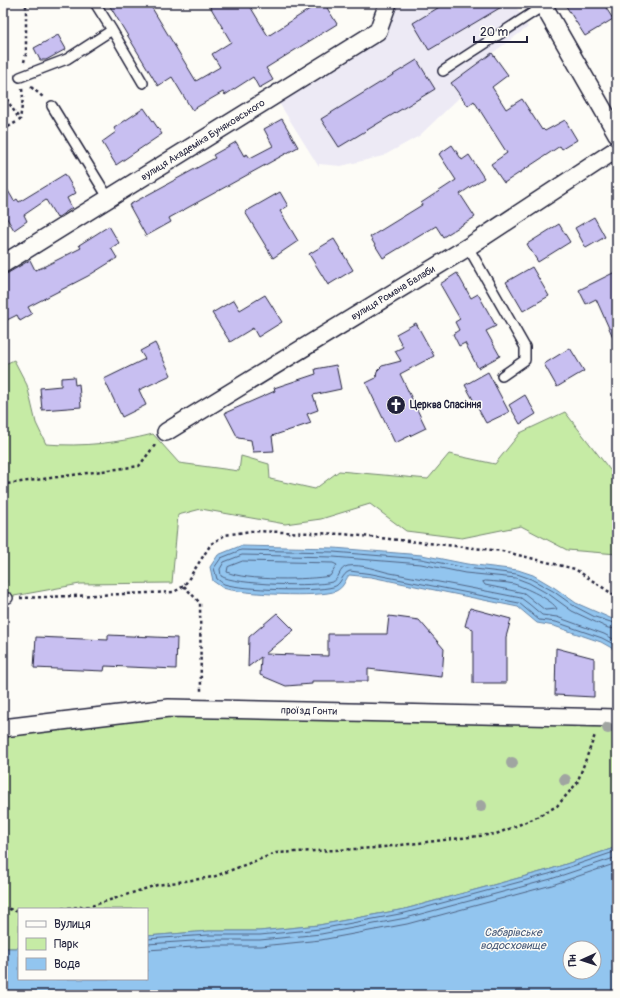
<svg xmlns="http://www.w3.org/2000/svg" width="620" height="998" viewBox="0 0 620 998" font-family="Pangolin,sans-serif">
<rect width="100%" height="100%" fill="#fdfcf7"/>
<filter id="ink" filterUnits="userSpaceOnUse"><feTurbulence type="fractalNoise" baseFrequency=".025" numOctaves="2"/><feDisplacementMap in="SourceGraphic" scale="8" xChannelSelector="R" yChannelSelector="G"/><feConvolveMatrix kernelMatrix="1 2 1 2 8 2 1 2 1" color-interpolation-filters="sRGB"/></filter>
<g filter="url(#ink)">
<path fill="#edeaf5" d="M398,3H514L528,27L451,83L461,96L419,136L383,156L341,166L319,164V167L276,98L353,53L368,48L386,35L390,17Z"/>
<path fill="#c6eba5" stroke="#748670" d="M14,360L27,385L36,423L46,444C84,447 117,443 153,434L179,463L239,471L241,456L269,464L270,479L315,489L339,471L428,479L449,454L495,464L520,433L565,412L617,479V554L567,550L521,526L462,538L406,531L370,504L321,519L285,524L201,509L178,515L172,583L80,584L3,598V365Z
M169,708L617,718V847L548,870L405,909L319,925L259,931H209L147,936V909H19V948H3V728Z"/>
<path fill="#92c5ef" stroke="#6584a7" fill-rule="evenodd" d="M240,546L334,548L422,555L467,564L518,570L533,575L555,588L576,603L617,621V651L601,642L554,626L537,623L518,607L371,577L349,575C344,582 344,587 336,591C319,598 241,594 223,588C220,586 216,583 213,581L210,567L218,555Z
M617,847V995H3V948H19V979H147V936L209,931H259L319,925L405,909L548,870ZM570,948H594V972H570Z"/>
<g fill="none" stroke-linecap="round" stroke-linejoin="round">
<path stroke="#4f6383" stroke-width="1" d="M243,561L333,563L337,565L330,576C309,580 245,581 227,572L228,567Z
M486,581C495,582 505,582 514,584C524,587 553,600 557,609L545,610L524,593L485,585L483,582Z
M617,624L595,617L574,606L553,591L531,579L517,574L466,568L421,559L333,552L241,550L221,558L214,568L217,579C219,580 222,583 224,584C242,590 315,592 333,587C342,585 341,574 350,571L372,574L519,603L539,620L556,622L602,638L617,646
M617,629L608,628L572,611L550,595L529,583L516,578L465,573L421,564L333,557L242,555L224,562L220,569L221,576C234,585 315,587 332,582C340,580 338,568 348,566C362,564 377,570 390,573C434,581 477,589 521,598L529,604L542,615L557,617L604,634L617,641
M147,939L209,935H260L320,929L405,913L549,874L617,851
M147,944L209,940H260L321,934L406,918L551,879L617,857
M147,950L209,946H261L321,940L407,924L552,885L617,863"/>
</g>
<path fill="#c8bff1" stroke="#22223b" d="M108,3H149L196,81L220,67L212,54L231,42L208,3H248L268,36L319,3H324L337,24L266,68L273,80L259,88L253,77L225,95L223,92L192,110L172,77L158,86Z
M446,3H508L429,50L413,23Z
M564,3H603L613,19L585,36Z
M58,35L66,49L46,60H40L34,48Z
M492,53L508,75L492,87L506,109L522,99L542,130L543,129L545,131L565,120L577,140L562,149L560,146L504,183L491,164L507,153L474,101L468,106L451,83Z
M417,60L435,89L339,147L321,119Z
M144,108L162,134L116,165L102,142L116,132L114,128Z
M282,119L298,147L169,218L171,222L146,236L129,205L215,158L213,155L236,142L244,156L247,154L250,158L273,146L264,129Z
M452,145L462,160L469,155L484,178L460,194L475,217L443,237L436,226L383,258L370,237L422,205L421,203L456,180L439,154Z
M65,174L76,193L67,198L72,208L57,218L46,200L24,215L27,221L14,230L3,212V182L14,201L17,199L19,202Z
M280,192L288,206L280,211L298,241L273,258L245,212Z
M594,217L605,237L586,248L575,228Z
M559,224L570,242L538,262L527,244Z
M109,226L119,243L111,248L117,258L88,276L28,307L32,314L20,321L17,315L3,322V276L30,260L35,270L41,268L81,248L79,245Z
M334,239L353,270L328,285L309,254Z
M532,267L549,296L523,311L506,282Z
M617,271V346L596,299L586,304L579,290Z
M457,273L471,298L478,294L496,326L486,331L500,356L478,368L465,343L459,346L453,334L459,330L455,322L460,319L440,284Z
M265,295L282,322L258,337L253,328L230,342L212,313L234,300L240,310Z
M416,323L434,356L400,374L426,428L395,443L366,383L376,378L377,371L382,366L401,361L395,351L403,347L396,334Z
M155,343L171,375L139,390L146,405L122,417L104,379L145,359L140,351Z
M570,348L584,371L557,387L544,364Z
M336,365L341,389L313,395L318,410L307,414L311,423L272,436L274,451L253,452L251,440L238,438L225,413L275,391L274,388L316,374L315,369Z
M488,372L509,412L486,423L465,385Z
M74,377L75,385L79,384L81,407L42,410L40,388L61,386V378Z
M525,395L536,414L520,424L509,405Z
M470,608L511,619L506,637V683H473V629L465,626Z
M277,613L294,630L265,654L328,656V634H387L389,616L419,620L444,649L442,677L368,669V681H312V684L286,686L260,675L261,657L248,667L249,637Z
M108,635L177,638L176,669L105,666L104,671L34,668L36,637L108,640Z
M556,648L594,658V697L555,695Z"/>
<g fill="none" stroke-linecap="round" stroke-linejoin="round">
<g stroke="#22223b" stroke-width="12">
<path id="service" d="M112,30L143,83
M443,71L543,6
M20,77L67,59L112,30L95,3
M52,106L109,199
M468,247L525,347V360L502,376
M3,598H8"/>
</g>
<g stroke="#22223b" stroke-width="20">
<path id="minor" d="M542,3L617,134
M3,264L378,31L388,3
M166,432L468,247L617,149
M3,728L169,708L617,718"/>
</g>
<path stroke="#22223b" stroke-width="2.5" stroke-dasharray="3 3" stroke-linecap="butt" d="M24,62L26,54V3
M3,79L9,78
M31,87L43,97
M3,94L20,120
M3,130L20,120L23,98L22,89
M3,494L6,484L139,466L155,445
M3,568L6,586
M184,586L200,603L201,691
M20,598L174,592L184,586L211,544L225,535L251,531L343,534L502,551L575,569L617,597
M3,907L19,912
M56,909L91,906L157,885L213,877L276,853L375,848L496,834L533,819L557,806L577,783L595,735"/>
<use href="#service" stroke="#fdfcf7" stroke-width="9"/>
<use href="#minor" stroke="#fdfcf7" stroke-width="17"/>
</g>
<g fill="#a0a5a1">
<circle cx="608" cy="728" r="6"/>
<circle cx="512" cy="763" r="6"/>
<circle cx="565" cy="780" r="6"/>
<circle cx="481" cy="806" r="6"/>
</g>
</g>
<defs>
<g id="church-disc" transform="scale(1)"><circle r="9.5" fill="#22223b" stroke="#fdfcf7"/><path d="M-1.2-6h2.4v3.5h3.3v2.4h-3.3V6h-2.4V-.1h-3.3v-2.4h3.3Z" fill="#fff"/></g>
</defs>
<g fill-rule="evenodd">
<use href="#church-disc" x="396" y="405"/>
</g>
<g text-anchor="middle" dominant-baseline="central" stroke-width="3" stroke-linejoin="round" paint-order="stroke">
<g font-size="10" fill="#22223b" stroke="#fdfcf7">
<text transform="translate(203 140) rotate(-32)">вулиця Академіка Буняковського</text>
<text transform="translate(393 293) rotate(-31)">вулиця Романа Балаби</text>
<text transform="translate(309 711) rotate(1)">проїзд Гонти</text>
</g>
<g font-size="10" font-weight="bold" fill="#22223b" stroke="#fdfcf7" text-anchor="start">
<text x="410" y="405">Церква Спасіння</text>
</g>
<g font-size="11" font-style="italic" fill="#495b7a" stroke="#fdfcf7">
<text x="513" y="932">Сабарівське<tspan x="513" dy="13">водосховище</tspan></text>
</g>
</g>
<rect width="620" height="998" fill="none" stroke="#fdfcf7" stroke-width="16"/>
<rect x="8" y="8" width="604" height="982" fill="none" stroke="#22223b" stroke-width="1.5" filter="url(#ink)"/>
<rect x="18" y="908" width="130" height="72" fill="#fdfcf7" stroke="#a5a5ac"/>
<rect x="26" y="921" width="20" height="6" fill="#fdfcf7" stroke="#a5a5ac"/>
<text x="54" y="928" font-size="12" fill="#22223b">Вулиця</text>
<rect x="26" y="938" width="20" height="12" fill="#c6eba5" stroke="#a5a5ac"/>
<text x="54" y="948" font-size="12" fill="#22223b">Парк</text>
<rect x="26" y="958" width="20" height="12" fill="#92c5ef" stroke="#a5a5ac"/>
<text x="54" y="968" font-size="12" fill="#22223b">Вода</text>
<g transform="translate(582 960) rotate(267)"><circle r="19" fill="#fdfcf7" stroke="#a5a5ac"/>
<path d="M0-3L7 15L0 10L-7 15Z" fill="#22223b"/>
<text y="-6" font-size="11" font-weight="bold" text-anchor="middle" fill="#22223b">Пн</text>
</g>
<path d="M474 36v6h53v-6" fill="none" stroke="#22223b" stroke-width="2"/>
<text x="480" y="36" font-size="12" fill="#22223b" stroke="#fdfcf7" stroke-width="3" paint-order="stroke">20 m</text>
</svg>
